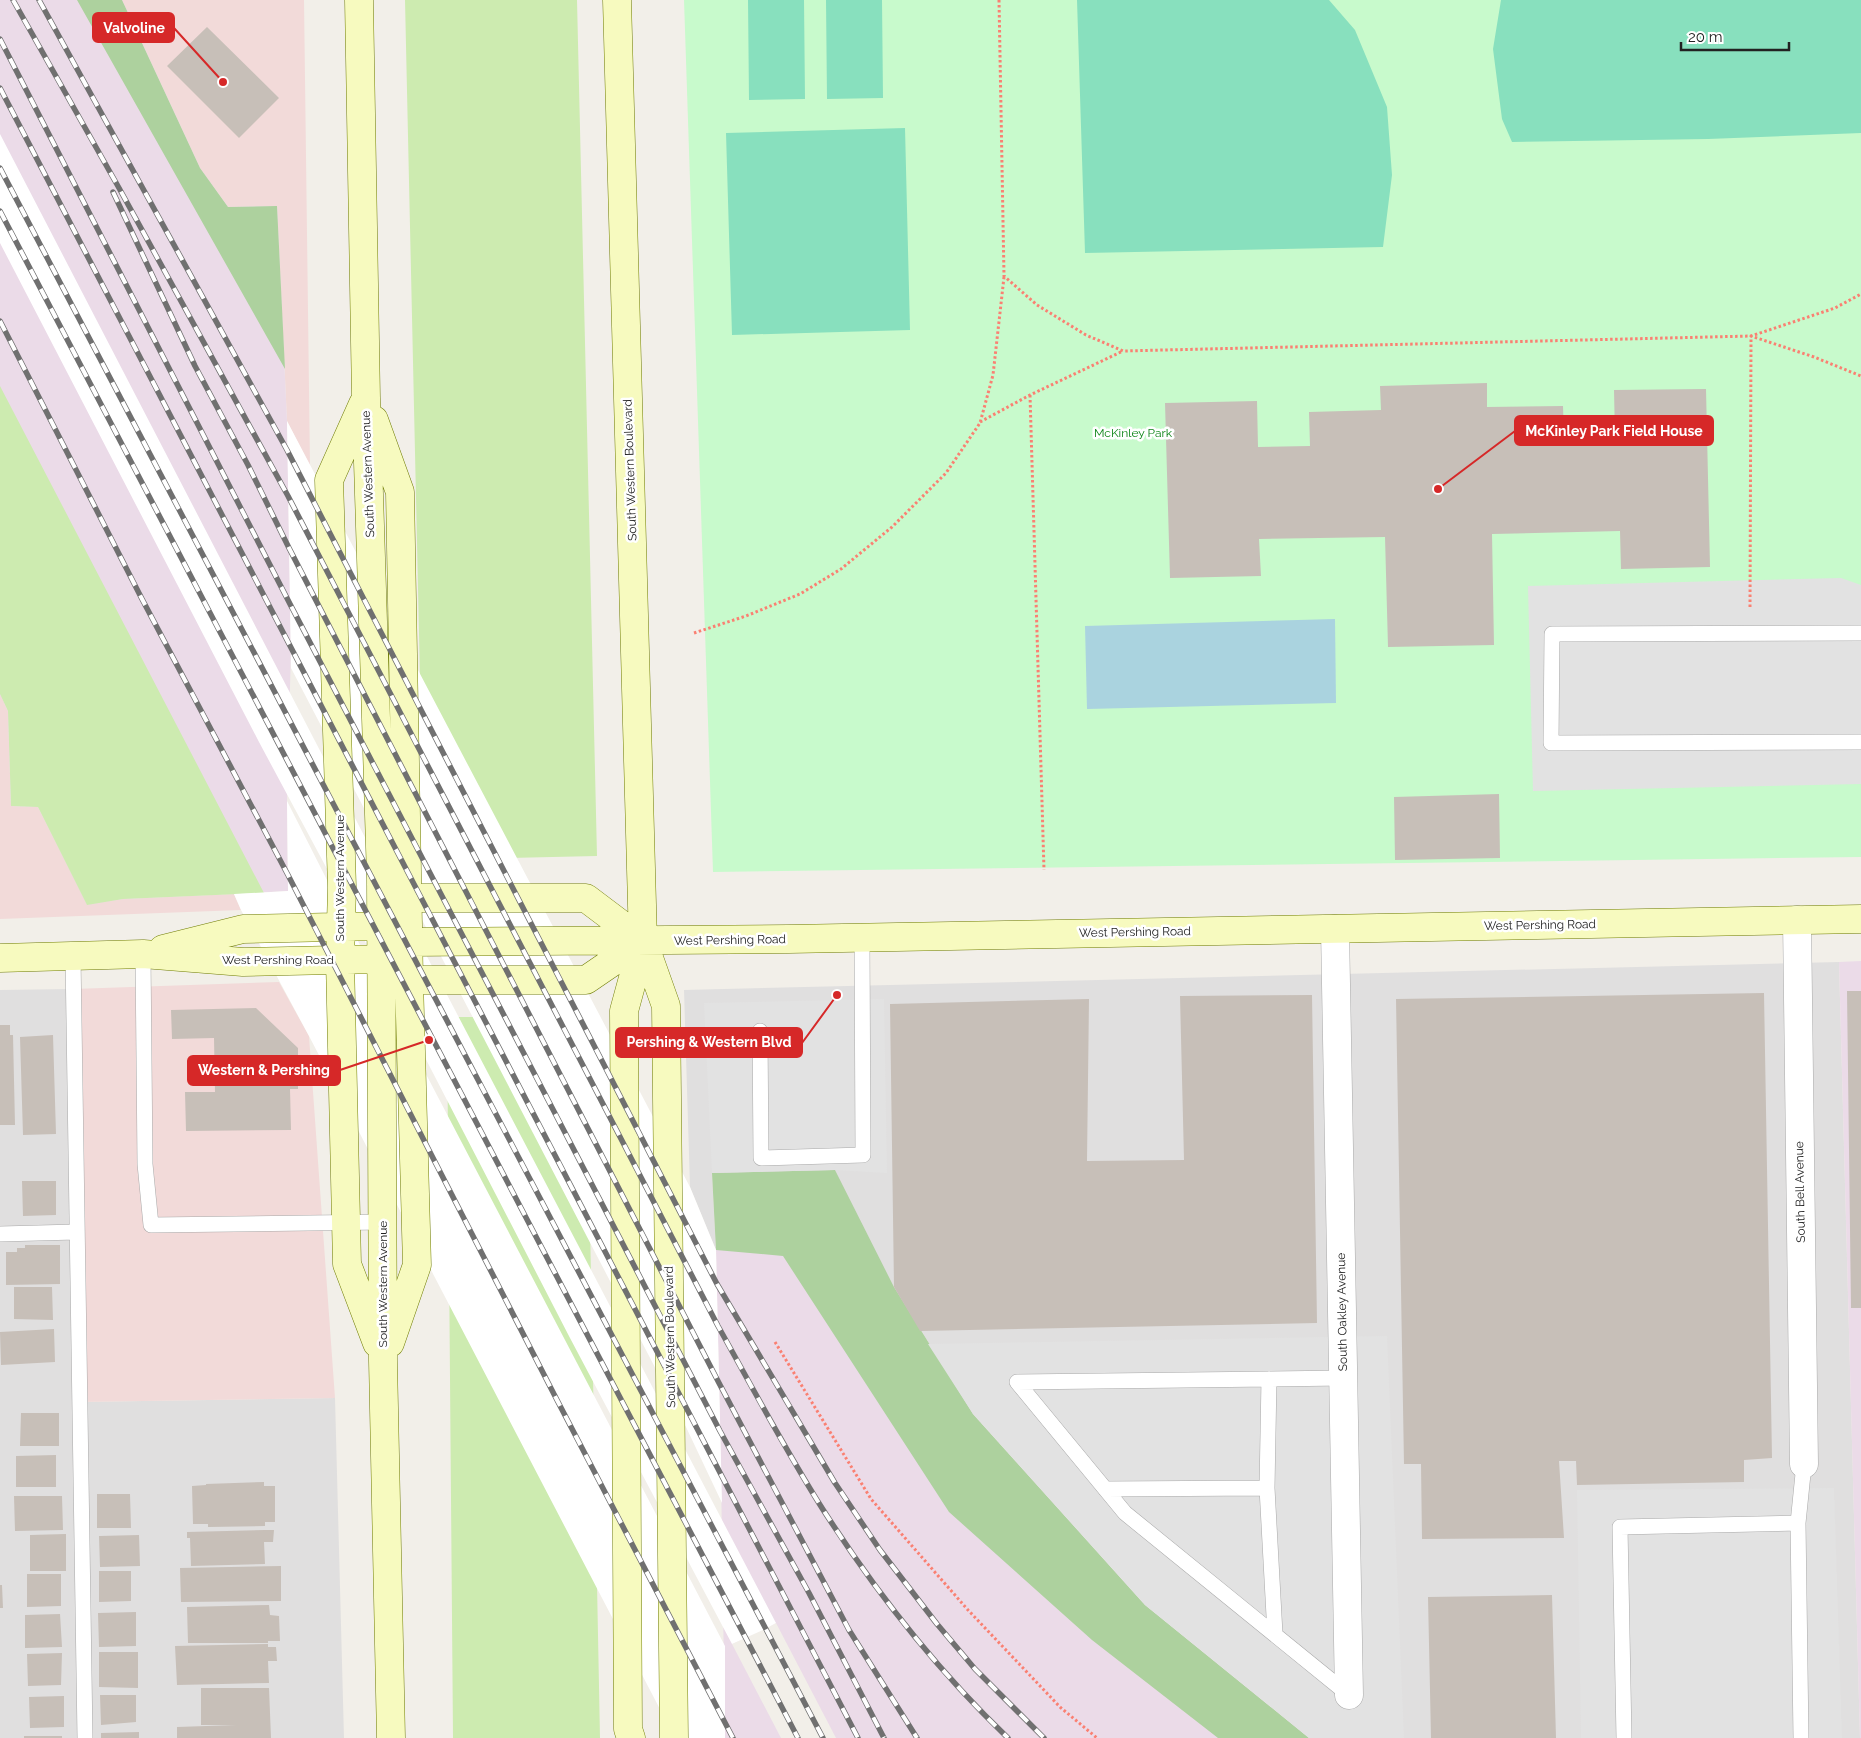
<svg xmlns="http://www.w3.org/2000/svg" width="1861" height="1738" viewBox="0 0 1861 1738" font-family="Raleway,sans-serif">
<rect width="100%" height="100%" fill="#f2efe9"/>
<path fill="#e0dfdf" d="M1839,962L1860,1738H1309L973,1414L894,1287L864,1230L712,1173L716,1250L690,1187L684,990Z
M73,989L79,1402L335,1398L344,1738H0V990Z"/>
<path fill="#f2dad9" d="M122,0H304L310,466L287,421L277,206L228,207L200,168Z
M0,694L8,711L11,806L38,807L87,904L123,899L234,894L241,910L0,919Z
M279,982L309,1036L335,1398L79,1402L73,989Z"/>
<path fill="#ebdbe8" d="M0,0H122L200,168L228,207L277,206L287,421L291,649L287,801L288,891L123,899L87,905L38,807L11,806L8,711L0,694Z
M1861,961V1738H1860L1839,962Z
M835,1170L894,1287L973,1414L1145,1605L1309,1738H836L776,1623L732,1644L781,1738H725L721,1474L716,1250L712,1173Z"/>
<path fill="#cdebb0" d="M405,0H577L597,856L424,860Z
M0,386L264,893L123,899L87,905L38,807L11,806L8,711L0,694Z
M447,1017H586L600,1738H453Z"/>
<path fill="#add19e" d="M77,0H122L200,168L228,207L277,206L285,369Z
M835,1170L894,1287L973,1414L1145,1605L1309,1738H1218L1092,1640L949,1512L783,1256L716,1250L712,1173Z"/>
<path fill="#c8facc" d="M684,0H1861V857L713,872Z"/>
<path fill="#88e0be" d="M748,0H804L805,99L749,100Z
M826,0H882L883,98L827,99Z
M1077,0H1329L1355,30L1387,107L1392,175L1383,247L1085,253Z
M1501,0H1861V133L1708,139L1512,142L1502,119L1493,49Z
M905,128L910,330L732,335L726,133Z"/>
<path fill="#e2e2e2" d="M1841,578L1861,585V784L1533,791L1528,586Z
M884,999L887,1173L835,1170L712,1173L704,1003Z
M1387,1336L1404,1738H1309L1145,1605L973,1414L928,1344Z
M1834,1488L1842,1738H1581L1577,1490Z"/>
<path fill="#aad3df" d="M1335,619L1336,703L1087,709L1085,626Z"/>
<path fill="#fff" d="M0,134L411,926L776,1623L765,1629L732,1644L570,1338L341,895L259,742L0,243Z
M287,421L690,1187L716,1250L722,1503L686,1427L291,668Z
M287,801L405,1034L725,1646V1738H675L309,1036L241,910L234,894L288,891Z"/>
<path fill="#c7bfb8" d="M207,27L279,98L239,138L167,66Z
M1487,383V407L1563,406L1564,438L1615,437L1614,390L1706,389L1710,567L1621,569L1620,531L1492,534L1494,645L1388,647L1385,537L1259,539L1261,576L1170,578L1165,403L1257,401L1258,447L1310,446L1309,412L1381,410L1380,386Z
M1499,794L1500,858L1395,860L1394,797Z
M1847,991H1861V1308H1851Z
M1764,993L1772,1458L1744,1460V1482L1577,1485L1576,1461H1559L1564,1538L1422,1539L1421,1464H1404L1396,999Z
M1312,995L1317,1323L920,1331L894,1287L890,1004L1089,999L1087,1161L1184,1160L1180,996Z
M256,1008L298,1048V1089H290L291,1130L186,1131L185,1092H215L214,1038L172,1039L171,1010Z
M0,1025H10V1035H13L15,1125H0Z
M53,1035L56,1134L23,1135L20,1037Z
M22,1181H56V1215L23,1216Z
M25,1245H60V1284L6,1285V1252H17V1248H25Z
M14,1287H52L53,1320L14,1319Z
M54,1329L55,1362L1,1365L0,1332Z
M21,1413H59V1446H20Z
M56,1455V1487H16V1456Z
M264,1482V1486H275V1522H265V1526L208,1527V1524H193L192,1486L206,1485V1484Z
M97,1494H130L131,1528H97Z
M14,1496H62L63,1530L15,1531Z
M265,1530H274L273,1542H264L265,1564L191,1566L190,1538H187V1532Z
M66,1534V1571H30V1535Z
M139,1535L140,1566L100,1567L99,1536Z
M281,1566V1601L181,1602L180,1568Z
M99,1571H131V1601L99,1602Z
M27,1574H61V1606L27,1607Z
M0,1585H2L3,1608H0Z
M1552,1595L1556,1738H1431L1428,1597Z
M269,1605L270,1615L279,1616L280,1641H268V1643H188L187,1607Z
M136,1612V1646L99,1647L98,1613Z
M60,1614L62,1647L25,1648V1615Z
M268,1644V1647H276L277,1661H268L269,1683L177,1685L175,1646Z
M99,1652H138V1688L99,1687Z
M62,1653L61,1685L28,1686L27,1654Z
M201,1688H269L271,1738H177V1727L236,1725H201Z
M100,1695H136V1722L101,1725Z
M64,1696V1727L30,1728L29,1697Z
M139,1732V1738H101V1733Z
M24,1736H62V1738H24Z"/>
<g fill="none" stroke-linecap="round" stroke-linejoin="round">
<g stroke="#a9a9a9" stroke-width="16">
<path id="lane" d="M1861,633L1552,634L1551,743L1861,742
M143,954L145,1164L151,1225L383,1222
M73,956L85,1738
M760,1031L761,1158L863,1155L862,937
M0,1234L76,1232
M1344,1378L1017,1382L1125,1513L1349,1695
M1269,1379L1267,1488L1275,1634
M1105,1489L1267,1488
M1624,1738L1620,1527L1798,1523
M1801,1738L1798,1523L1804,1464"/>
</g>
<g stroke="#a9a9a9" stroke-width="29">
<path id="street" d="M1797,920L1804,1464
M1335,929L1349,1695"/>
</g>
<g stroke="#707d05" stroke-width="29">
<path id="secondary" d="M359,0L366,398L381,878L383,1361L391,1738
M617,0L643,941L624,1011L628,1729L631,1738
M363,404L329,480L342,887L340,960L347,1264L377,1343
M374,420L400,492L409,980L417,1265L390,1343
M407,898H586L643,941
M643,941L666,1006L674,1738
M163,949L243,929L381,926L398,935
M0,958L143,954L243,962L381,959L409,942L789,939L1861,919
M409,980H586L643,941"/>
</g>
<path stroke="#fa8072" stroke-width="3" stroke-dasharray="2.5 2.5" stroke-linecap="butt" d="M999,0L1004,276L1037,305L1086,335L1123,351L1751,336L1835,308L1861,294
M1030,395L1044,870
M980,422L1030,395L1123,351
M1750,607L1751,336L1814,357L1861,376
M694,633L746,616L800,594L841,569L892,527L946,473L980,423L993,375L1004,277
M775,1342L871,1499L968,1610L1060,1707L1097,1738"/>
<use href="#lane" stroke="#fff" stroke-width="15"/>
<use href="#street" stroke="#fff" stroke-width="28"/>
<use href="#secondary" stroke="#f7fabf" stroke-width="28"/>
<g stroke="#707070" stroke-width="5.5">
<path id="rail" d="M13,0L119,188L288,496L718,1326C752,1387 785,1449 822,1508C875,1591 937,1670 1008,1738
M39,0L287,450L717,1284L835,1483L880,1550L937,1624L975,1669L1044,1738
M0,39L290,604L533,1071L720,1431L809,1593L884,1738
M0,88L858,1738
M0,168L823,1738
M113,192L195,366L248,465L289,548L719,1383L849,1630L917,1738
M0,211L798,1738
M0,321L142,599L288,875L557,1400L733,1738"/>
</g>
<use href="#rail" stroke="#fff" stroke-width="4" stroke-dasharray="11" stroke-linecap="butt"/>
</g>
<g text-anchor="middle" dominant-baseline="central" stroke-width="5" stroke-linejoin="round" paint-order="stroke">
<g font-size="12" fill="#0c8416" stroke="#fff">
<text x="1133" y="433">McKinley Park</text>
</g>
<g font-size="12" fill="#222" stroke="#fff">
<text transform="translate(630 470) rotate(-92)">South Western Boulevard</text>
<text transform="translate(368 474) rotate(-92)">South Western Avenue</text>
<text transform="translate(340 878) rotate(-90)">South Western Avenue</text>
<text transform="translate(1540 925) rotate(-1)">West Pershing Road</text>
<text transform="translate(1135 932) rotate(-1)">West Pershing Road</text>
<text transform="translate(730 940) rotate(-1)">West Pershing Road</text>
<text x="278" y="960">West Pershing Road</text>
<text transform="translate(1800 1192) rotate(-91)">South Bell Avenue</text>
<text transform="translate(383 1284) rotate(-90)">South Western Avenue</text>
<text transform="translate(1342 1312) rotate(-91)">South Oakley Avenue</text>
<text transform="translate(670 1337) rotate(-91)">South Western Boulevard</text>
</g>
</g>
<path fill="none" stroke="#d62828" stroke-width="2" d="M223 82L174 28M1438 489L1515 431M837 995L802 1043M429 1040L340 1070"/>
<g fill="#d62828" stroke="#fff" stroke-width="2">
<circle cx="223" cy="82" r="5"/>
<circle cx="1438" cy="489" r="5"/>
<circle cx="837" cy="995" r="5"/>
<circle cx="429" cy="1040" r="5"/>
</g>
<g fill="#d62828" stroke="#d62828" stroke-width="2">
<rect x="93" y="13" width="81" height="29" rx="5"/>
<rect x="1515" y="416" width="198" height="29" rx="5"/>
<rect x="616" y="1028" width="186" height="29" rx="5"/>
<rect x="188" y="1056" width="152" height="29" rx="5"/>
</g>
<g font-size="14" text-anchor="middle" font-weight="bold" fill="#fff">
<text x="134" y="33">Valvoline</text>
<text x="1614" y="436">McKinley Park Field House</text>
<text x="709" y="1047">Pershing &amp; Western Blvd</text>
<text x="264" y="1075">Western &amp; Pershing</text>
</g>
<path d="M1681 42v8h108v-8" fill="none" stroke="#222222" stroke-width="2.5"/>
<text x="1688" y="42" font-size="15" fill="#222222" stroke="#ffffff" stroke-width="4" paint-order="stroke">20 m</text>
</svg>
